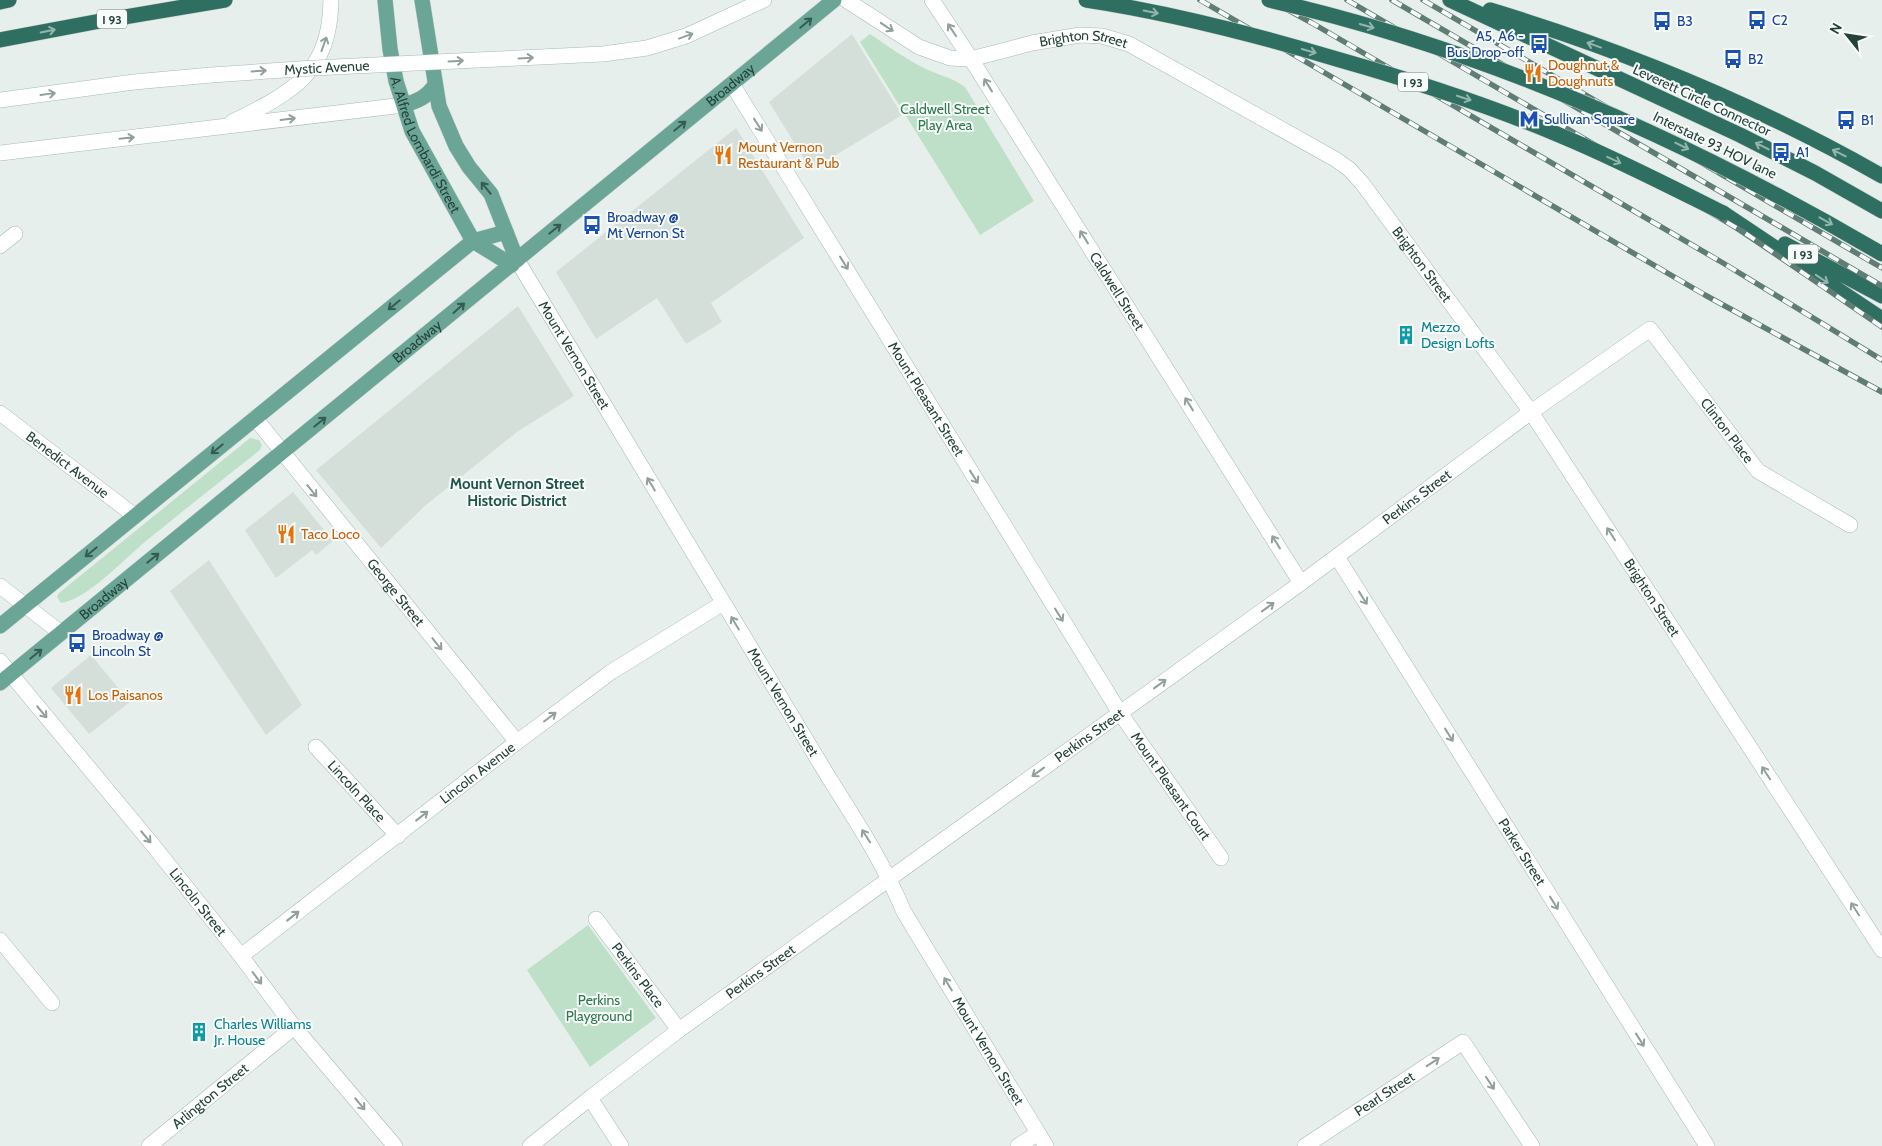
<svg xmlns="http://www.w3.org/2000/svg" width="1882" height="1146" viewBox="0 0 1882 1146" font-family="Cabin,sans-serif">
<rect width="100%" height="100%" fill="#e6efeb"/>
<path fill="#d4dfda" d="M852,34L902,115L811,170L769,102Z
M736,128L804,238L711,303L722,322L686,344L657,298L596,339L556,272Z
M518,306L574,396L517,432L426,505L381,548L316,470Z
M293,492L333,541L316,555L312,550L276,578L245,530Z
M209,560L302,705L266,735L170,591Z
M91,655L130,702L89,734L51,688Z"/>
<path fill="#bfe0c8" d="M870,34C889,47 906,59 926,69C940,76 952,77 965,87L1034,201L980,235L860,42Z
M250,438L259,440L262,445L260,450C222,480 184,510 146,541C124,559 88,599 61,603L57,597L59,593Z
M588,925L656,1018L590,1067L527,970Z"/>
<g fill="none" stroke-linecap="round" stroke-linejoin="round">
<g stroke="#a8b8b2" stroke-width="16">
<g id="street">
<path id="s1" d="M846,0L919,47L950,58L971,59L1032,43L1080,35L1102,36L1129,44L1335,159L1349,169L1362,183L1531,412L1882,950"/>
<path id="s2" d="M932,0L971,59L1301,583"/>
<path id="s3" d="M732,84L1120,713L1221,858"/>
<path d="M0,246L15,234"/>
<path id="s4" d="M517,260L829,778C857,822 884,864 904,912L1046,1146"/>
<path id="s5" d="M0,413L135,516"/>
<path id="s6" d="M255,418L517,742"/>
<path id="s7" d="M1337,557L1707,1146"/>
<path d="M0,586L61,633"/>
<path id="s8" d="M0,661L152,844L241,956L294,1027L395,1146"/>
<path id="s9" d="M316,747L398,836"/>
<path id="s10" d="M596,919L679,1030"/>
<path d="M0,940L52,1003"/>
<path id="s11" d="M241,956L517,742L611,672L723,603"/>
<path d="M590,1098L621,1146"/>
<path id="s12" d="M149,1146L294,1027"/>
<path id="s13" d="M530,1146L590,1098L679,1030L1301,583L1531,412L1650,329L1758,471L1850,525"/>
<path d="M1018,1146L1038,1133"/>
<path id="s14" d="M1305,1146L1463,1042L1532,1146"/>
</g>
</g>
<g stroke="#a4bbb3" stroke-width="16">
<path id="secondary" d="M477,60L603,54L647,48L686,36L764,0
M0,100L134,82L211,75
M232,122C291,93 330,74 331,0
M0,153L404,105"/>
</g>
<g stroke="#c2cac8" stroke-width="16">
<g id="primary">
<path id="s15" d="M385,0L390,49L396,81L412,131L473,241L512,265"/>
<path d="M422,0L439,106L456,146L469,167L491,194L517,260"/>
<path d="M404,105C418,101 427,97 435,85"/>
<path d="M0,626L473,241L506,232"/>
<path id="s16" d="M0,683L834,0"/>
</g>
</g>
<g stroke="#c2cac8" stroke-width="16">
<path id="highway" d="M1450,0L1740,135L1815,173L1882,211
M0,2L9,0
M1490,10C1626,51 1759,106 1882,176
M0,40L95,22L225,0
M1723,213L1882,319
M1785,244L1882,296"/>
</g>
<use href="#street" stroke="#fff" stroke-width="15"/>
<use href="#secondary" stroke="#fff" stroke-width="15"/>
<use href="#primary" stroke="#6aa596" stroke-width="15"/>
<use href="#highway" stroke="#2f6f62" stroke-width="15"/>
<g stroke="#5f7d75" stroke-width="5.5">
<path id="rail" d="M1200,0L1705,295L1882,392
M1270,0L1312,23L1723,263L1882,360
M1347,0L1742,231L1882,327
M1392,0L1882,286
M1423,0L1882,268"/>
</g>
<use href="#rail" stroke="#f7fbf9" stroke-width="4" stroke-dasharray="11" stroke-linecap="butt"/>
<g stroke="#a4bbb3" stroke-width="16" stroke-linecap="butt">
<g id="secondary-bridge">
<path id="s17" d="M211,75L314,68L477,60"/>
</g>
</g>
<g stroke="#c2cac8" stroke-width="16" stroke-linecap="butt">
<path id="highway-bridge" d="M1086,0C1172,13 1257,35 1340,60C1414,81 1488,105 1559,135C1615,158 1669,186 1723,213
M1269,0C1486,49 1691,142 1882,254"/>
</g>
<use href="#secondary-bridge" stroke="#fff" stroke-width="15"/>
<use href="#highway-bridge" stroke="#2f6f62" stroke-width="15"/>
</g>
<defs><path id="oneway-shaft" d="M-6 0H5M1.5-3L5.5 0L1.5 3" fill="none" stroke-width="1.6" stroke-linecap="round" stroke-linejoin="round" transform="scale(1.25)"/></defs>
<g stroke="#93b5ae">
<use href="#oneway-shaft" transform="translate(1151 12) rotate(11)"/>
<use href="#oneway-shaft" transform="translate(1367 26) rotate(16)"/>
<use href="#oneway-shaft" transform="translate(48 31) rotate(-11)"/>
<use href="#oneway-shaft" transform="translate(1594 45) rotate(-160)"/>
<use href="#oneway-shaft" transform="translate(1309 51) rotate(16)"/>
<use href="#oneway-shaft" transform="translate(1464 98) rotate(18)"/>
<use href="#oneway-shaft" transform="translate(1682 146) rotate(26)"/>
<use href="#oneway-shaft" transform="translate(1762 146) rotate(-153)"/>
<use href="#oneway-shaft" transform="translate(1839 153) rotate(-153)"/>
<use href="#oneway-shaft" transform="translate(1614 160) rotate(25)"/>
<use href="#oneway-shaft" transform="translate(1826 221) rotate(29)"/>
<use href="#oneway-shaft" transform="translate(1822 279) rotate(34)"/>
</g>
<g stroke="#365b51">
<use href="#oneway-shaft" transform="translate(806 23) rotate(-40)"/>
<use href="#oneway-shaft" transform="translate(680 126) rotate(-39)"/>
<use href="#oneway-shaft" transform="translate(486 188) rotate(-129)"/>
<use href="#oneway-shaft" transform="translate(555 229) rotate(-39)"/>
<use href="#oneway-shaft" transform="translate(394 305) rotate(141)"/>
<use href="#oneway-shaft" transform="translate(459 308) rotate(-42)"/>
<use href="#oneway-shaft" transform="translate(320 422) rotate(-39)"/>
<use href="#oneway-shaft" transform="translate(217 449) rotate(141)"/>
<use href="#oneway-shaft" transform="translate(91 552) rotate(141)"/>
<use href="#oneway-shaft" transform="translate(153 558) rotate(-39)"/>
<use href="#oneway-shaft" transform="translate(36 654) rotate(-39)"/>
</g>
<g stroke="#92a09c">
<use href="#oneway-shaft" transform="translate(887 27) rotate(34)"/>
<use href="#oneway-shaft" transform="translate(952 30) rotate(-124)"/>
<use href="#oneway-shaft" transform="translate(686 36) rotate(-20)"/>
<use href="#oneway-shaft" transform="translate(324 44) rotate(-70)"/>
<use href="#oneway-shaft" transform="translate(526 58) rotate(-3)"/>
<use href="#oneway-shaft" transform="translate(456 61) rotate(-3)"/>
<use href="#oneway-shaft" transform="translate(259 71) rotate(-4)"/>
<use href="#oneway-shaft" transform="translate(988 85) rotate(-122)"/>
<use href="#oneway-shaft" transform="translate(48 94) rotate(-8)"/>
<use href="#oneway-shaft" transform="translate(288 119) rotate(-7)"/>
<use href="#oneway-shaft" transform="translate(758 125) rotate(58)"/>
<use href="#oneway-shaft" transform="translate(127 138) rotate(-6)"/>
<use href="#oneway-shaft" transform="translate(1084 237) rotate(-122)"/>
<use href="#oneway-shaft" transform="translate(844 263) rotate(58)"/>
<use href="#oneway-shaft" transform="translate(1189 404) rotate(-122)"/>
<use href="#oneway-shaft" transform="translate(974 477) rotate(58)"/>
<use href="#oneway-shaft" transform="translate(651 484) rotate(-121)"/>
<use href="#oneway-shaft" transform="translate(312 491) rotate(51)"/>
<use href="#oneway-shaft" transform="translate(1611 534) rotate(-123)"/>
<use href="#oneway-shaft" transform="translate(1276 542) rotate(-122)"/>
<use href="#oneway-shaft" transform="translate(1363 598) rotate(58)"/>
<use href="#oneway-shaft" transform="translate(1268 607) rotate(-36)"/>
<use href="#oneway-shaft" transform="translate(1059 615) rotate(58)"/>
<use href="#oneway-shaft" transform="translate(735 623) rotate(-121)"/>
<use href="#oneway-shaft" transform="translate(437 644) rotate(51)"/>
<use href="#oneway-shaft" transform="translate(1160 684) rotate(-36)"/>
<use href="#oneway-shaft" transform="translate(42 712) rotate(50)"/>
<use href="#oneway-shaft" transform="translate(550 717) rotate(-37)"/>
<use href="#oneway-shaft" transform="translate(1449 735) rotate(58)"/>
<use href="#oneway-shaft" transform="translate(1038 772) rotate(144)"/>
<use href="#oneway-shaft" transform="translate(1766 773) rotate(-123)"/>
<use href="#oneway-shaft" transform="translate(422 816) rotate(-38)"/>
<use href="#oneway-shaft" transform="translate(866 836) rotate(-123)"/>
<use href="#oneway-shaft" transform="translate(146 837) rotate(50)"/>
<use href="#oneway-shaft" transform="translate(1554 903) rotate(58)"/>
<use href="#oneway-shaft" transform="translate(1855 909) rotate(-123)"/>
<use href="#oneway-shaft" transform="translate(293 916) rotate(-38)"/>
<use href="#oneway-shaft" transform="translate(257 978) rotate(53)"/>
<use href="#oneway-shaft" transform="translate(948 984) rotate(-121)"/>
<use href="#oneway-shaft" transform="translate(1640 1040) rotate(58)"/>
<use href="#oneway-shaft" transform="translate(1433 1062) rotate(-33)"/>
<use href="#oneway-shaft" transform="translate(1490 1083) rotate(56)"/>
<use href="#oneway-shaft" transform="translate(360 1104) rotate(50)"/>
</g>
<defs>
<g id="bus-bare" transform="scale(1.5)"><path d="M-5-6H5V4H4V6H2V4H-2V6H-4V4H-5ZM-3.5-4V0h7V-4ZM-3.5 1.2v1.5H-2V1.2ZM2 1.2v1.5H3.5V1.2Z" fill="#1a4fb4" stroke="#f7fbf9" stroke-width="2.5" paint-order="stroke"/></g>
<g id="restaurant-bare" transform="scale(1.5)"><path d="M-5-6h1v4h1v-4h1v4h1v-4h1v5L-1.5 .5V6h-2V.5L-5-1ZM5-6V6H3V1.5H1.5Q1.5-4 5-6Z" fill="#e8710a" stroke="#f7fbf9" stroke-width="2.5" paint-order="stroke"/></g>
<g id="metro-bare" transform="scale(1.5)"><path d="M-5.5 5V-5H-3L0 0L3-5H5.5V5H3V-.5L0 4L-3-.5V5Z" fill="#1a4fb4" stroke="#f7fbf9" stroke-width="2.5" paint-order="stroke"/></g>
<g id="building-bare" transform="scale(1.5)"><path d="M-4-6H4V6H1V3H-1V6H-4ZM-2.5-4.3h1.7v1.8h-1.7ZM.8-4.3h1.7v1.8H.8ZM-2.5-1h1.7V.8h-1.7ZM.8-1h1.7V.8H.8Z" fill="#0f9aa8" stroke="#f7fbf9" stroke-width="2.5" paint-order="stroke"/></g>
</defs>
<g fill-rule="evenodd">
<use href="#bus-bare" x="1757" y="20"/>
<use href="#bus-bare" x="1662" y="21"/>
<use href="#bus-bare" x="1539" y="44"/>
<use href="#bus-bare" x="1733" y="59"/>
<use href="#restaurant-bare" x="1533" y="73"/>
<use href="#metro-bare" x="1529" y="119"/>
<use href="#bus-bare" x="1846" y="120"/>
<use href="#bus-bare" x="1781" y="152"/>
<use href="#restaurant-bare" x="723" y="155"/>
<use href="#bus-bare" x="592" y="225"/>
<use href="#building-bare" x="1406" y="335"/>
<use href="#restaurant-bare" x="286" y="534"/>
<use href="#bus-bare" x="77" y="643"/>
<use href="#restaurant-bare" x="73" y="695"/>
<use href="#building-bare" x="199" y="1032"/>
</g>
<g text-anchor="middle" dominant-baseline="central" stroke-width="4" stroke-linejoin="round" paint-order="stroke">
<g fill="#f7fbf9" stroke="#637a73" stroke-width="1">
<rect x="97" y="9.5" width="30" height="19" rx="4"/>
<rect x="1398" y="72.5" width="30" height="19" rx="4"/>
<rect x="1788" y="244.5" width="30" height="19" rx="4"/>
</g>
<g font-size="12" font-weight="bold" fill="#24423a">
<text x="112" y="19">I 93</text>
<text x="1413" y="82">I 93</text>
<text x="1803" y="254">I 93</text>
</g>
<g font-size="14" fill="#164399" stroke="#f7fbf9" text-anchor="start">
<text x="1772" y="20">C2</text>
<text x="1677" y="21">B3</text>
<text x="1524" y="36" text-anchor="end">A5, A6 -<tspan x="1524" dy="16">Bus Drop-off</tspan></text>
<text x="1748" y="59">B2</text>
<text x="1544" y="119">Sullivan Square</text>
<text x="1861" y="120">B1</text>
<text x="1796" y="152">A1</text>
<text x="607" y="217">Broadway @<tspan x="607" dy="16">Mt Vernon St</tspan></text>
<text x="92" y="635">Broadway @<tspan x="92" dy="16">Lincoln St</tspan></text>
</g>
<g font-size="14" fill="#24423a" stroke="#f7fbf9">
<text stroke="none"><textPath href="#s1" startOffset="256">Brighton Street</textPath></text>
<text stroke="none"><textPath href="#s17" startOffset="116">Mystic Avenue</textPath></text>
<text stroke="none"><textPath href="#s16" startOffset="944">Broadway</textPath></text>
<text transform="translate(1702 100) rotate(25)">Leverett Circle Connector</text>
<text stroke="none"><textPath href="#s15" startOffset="152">A. Alfred Lombardi Street</textPath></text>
<text transform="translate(1715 145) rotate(26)">Interstate 93 HOV lane</text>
<text stroke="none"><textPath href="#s1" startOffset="676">Brighton Street</textPath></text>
<text stroke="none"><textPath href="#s2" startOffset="345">Caldwell Street</textPath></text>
<text stroke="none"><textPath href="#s16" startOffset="539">Broadway</textPath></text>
<text stroke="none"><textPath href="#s4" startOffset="111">Mount Vernon Street</textPath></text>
<text stroke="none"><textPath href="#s3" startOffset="370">Mount Pleasant Street</textPath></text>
<text stroke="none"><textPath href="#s13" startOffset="1514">Clinton Place</textPath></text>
<text stroke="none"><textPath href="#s5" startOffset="85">Benedict Avenue</textPath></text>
<text stroke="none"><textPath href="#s13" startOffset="1099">Perkins Street</textPath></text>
<text stroke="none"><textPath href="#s6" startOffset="224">George Street</textPath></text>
<text stroke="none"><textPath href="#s1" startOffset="1081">Brighton Street</textPath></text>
<text stroke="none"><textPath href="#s16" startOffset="134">Broadway</textPath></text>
<text stroke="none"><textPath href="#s4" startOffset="516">Mount Vernon Street</textPath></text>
<text stroke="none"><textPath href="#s13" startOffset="694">Perkins Street</textPath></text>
<text stroke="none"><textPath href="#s11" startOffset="299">Lincoln Avenue</textPath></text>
<text stroke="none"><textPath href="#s3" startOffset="828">Mount Pleasant Court</textPath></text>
<text stroke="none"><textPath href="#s9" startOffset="60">Lincoln Place</textPath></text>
<text stroke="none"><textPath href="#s7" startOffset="348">Parker Street</textPath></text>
<text stroke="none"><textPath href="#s8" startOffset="312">Lincoln Street</textPath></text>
<text stroke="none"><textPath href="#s13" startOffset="289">Perkins Street</textPath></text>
<text stroke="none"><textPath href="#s10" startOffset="70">Perkins Place</textPath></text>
<text stroke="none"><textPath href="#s4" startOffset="921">Mount Vernon Street</textPath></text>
<text stroke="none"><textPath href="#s14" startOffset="95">Pearl Street</textPath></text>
<text stroke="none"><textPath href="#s12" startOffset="79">Arlington Street</textPath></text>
</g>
<g font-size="14" fill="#c56008" stroke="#f7fbf9" text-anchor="start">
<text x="1548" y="65">Doughnut &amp;<tspan x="1548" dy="16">Doughnuts</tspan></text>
<text x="738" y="147">Mount Vernon<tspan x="738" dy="16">Restaurant &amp; Pub</tspan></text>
<text x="301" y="534">Taco Loco</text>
<text x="88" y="695">Los Paisanos</text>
</g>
<g font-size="14" fill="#2d7a4b" stroke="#f7fbf9">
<text x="945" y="109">Caldwell Street<tspan x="945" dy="16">Play Area</tspan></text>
<text x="599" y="1000">Perkins<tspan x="599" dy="16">Playground</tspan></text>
</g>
<g font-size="14" fill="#0d838f" stroke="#f7fbf9" text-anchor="start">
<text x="1421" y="327">Mezzo<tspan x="1421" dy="16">Design Lofts</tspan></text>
<text x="214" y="1024">Charles Williams<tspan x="214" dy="16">Jr. House</tspan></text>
</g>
<g font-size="15" font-weight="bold" fill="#1f5548" stroke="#f7fbf9">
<text x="517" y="484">Mount Vernon Street<tspan x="517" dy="17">Historic District</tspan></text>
</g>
</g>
<g transform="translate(1847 35) rotate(300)" stroke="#f7fbf9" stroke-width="4" paint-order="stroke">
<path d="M0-4L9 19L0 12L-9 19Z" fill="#24423a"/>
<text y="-8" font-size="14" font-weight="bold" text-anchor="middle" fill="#24423a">N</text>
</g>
</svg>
